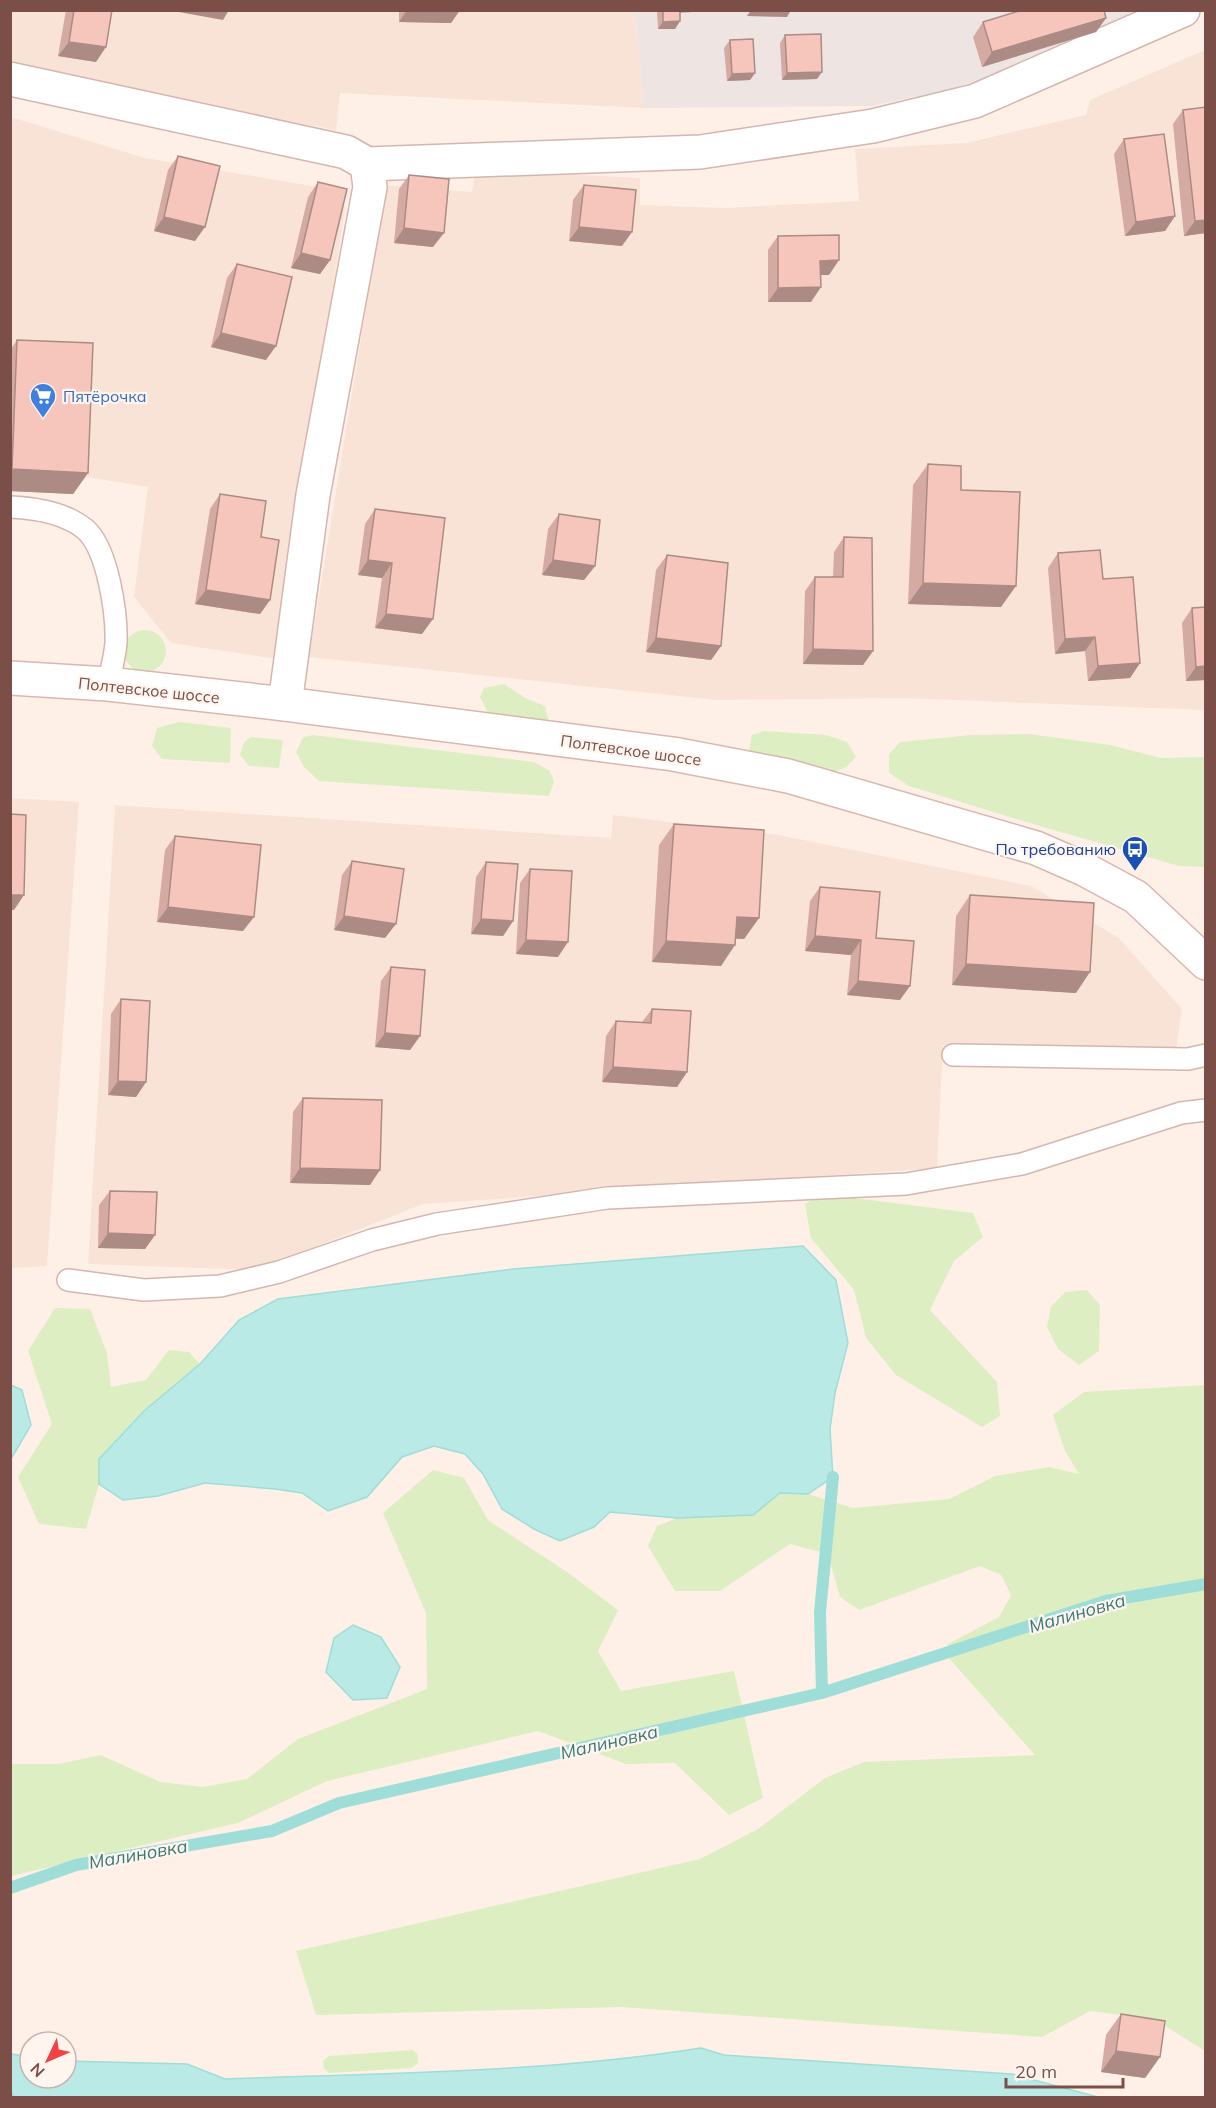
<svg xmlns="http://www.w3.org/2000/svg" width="1216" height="2108" viewBox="0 0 1216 2108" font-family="Mulish,sans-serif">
<rect width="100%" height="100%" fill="#fef0e7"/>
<path fill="#f9e3d7" d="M10,11H635L644,108L340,93L336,130L11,67Z
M1205,50V710L904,698L716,700L309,657L386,185L472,192L475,170L640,178V205L724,208L859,201L855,149L966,143L1086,115L1090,100Z
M11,117L145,158L336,190L345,208L277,659L171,643L134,597L148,487L74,475L73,494L11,491Z
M10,798L79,802L47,1266L11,1268Z
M115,805L611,838L613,815L779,835L1031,886L1119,938L1182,1009L1175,1056L943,1045L937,1168L423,1204L257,1270L88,1264Z"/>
<path fill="#eee4e1" d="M635,11H1159L1110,37L950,89L872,106L644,108Z"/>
<path fill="#deeec3" d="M124 651a21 21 0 1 1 42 0a21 21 0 1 1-42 0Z
M504,684L527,699L545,706L549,722L490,717L480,697L484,688Z
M179,722L231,728L230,763L162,759L152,746L157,728Z
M764,731L826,735L847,742L856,757L845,768L830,773L760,760L749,750L752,735Z
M1029,734L1110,745L1161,758L1205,757V867L1179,866L1033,824L909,786L889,773V754L900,742L972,735Z
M313,735L534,762L550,771L554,782L549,796L319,781L304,767L296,752L303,737Z
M251,737L283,740L279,768L249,766L240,755L244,742Z
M823,1194L973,1213L983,1237L954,1261L930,1310L997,1382L1000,1416L982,1427L896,1375L866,1338L854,1290L811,1238L805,1204Z
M1087,1290L1100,1305L1099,1351L1079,1365L1058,1349L1047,1327L1051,1307L1065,1292Z
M55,1308L90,1309L107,1353L111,1387L146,1380L169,1350L189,1352L200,1364L144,1411L99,1459V1484L86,1529L39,1524L18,1477L52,1424L28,1351Z
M1205,1385V2051L1154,2019L1090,2011L1042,2037L621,2007L316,2015L296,1951L700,1859L758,1829L825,1778L864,1762L1035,1755L946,1655L948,1644L999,1617L1011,1595L1001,1575L980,1566L859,1610L840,1597L828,1554L790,1544L720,1591H675L648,1546L657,1526L677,1518L753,1515L780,1493L808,1494L853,1508L949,1499L995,1476L1049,1467L1079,1474L1065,1451L1053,1415L1084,1392Z
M433,1470L464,1478L488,1520L567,1572L618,1610L598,1651L621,1691L734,1671L763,1798L729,1815L675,1763L626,1764L538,1731L327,1781L238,1823L11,1876V1764H58L101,1755L160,1782L203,1787L247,1779L298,1739L427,1689L426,1613L383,1513Z
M413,2050L418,2055V2063L412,2068L329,2073L324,2068L323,2061L329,2056Z"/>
<path fill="#b9eae6" stroke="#9eddd8" stroke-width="1.5" d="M803,1246L836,1280L848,1343L835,1393L830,1429L833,1477L808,1494L780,1493L753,1515L677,1518L610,1512L594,1527L560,1541L534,1529L502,1509L483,1474L465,1454L434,1446L402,1457L367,1497L328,1511L302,1493L275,1489L205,1483L158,1496L123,1500L99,1484V1459L144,1411L200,1364L239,1320L278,1299L513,1269Z
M11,1385L22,1390L31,1425L11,1459Z
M353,1625L381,1637L400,1667L387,1698L353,1700L326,1672L334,1638Z
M701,2048L724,2055L1011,2074L1098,2097L14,2098L11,2091V2054L30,2057V2078H66V2061L187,2064L225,2079C383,2073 544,2073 701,2048Z"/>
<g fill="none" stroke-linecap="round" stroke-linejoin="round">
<path stroke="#9eddd8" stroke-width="12" d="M822,1693L820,1612L833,1477
M10,1888L76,1865L272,1831L339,1803L822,1693L1106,1601L1206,1584"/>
<g stroke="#d4b6ae" stroke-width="24">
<path id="lane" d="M10,507C35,508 65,513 85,529C108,549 117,614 116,643C115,656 111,671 108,684
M953,1055L1188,1059L1206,1055
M68,1280L144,1290L220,1286L279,1272L372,1240L437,1224L607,1198L906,1184L1022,1164L1181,1113L1206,1110"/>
</g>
<g stroke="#d4b6ae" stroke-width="36">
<path id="street" d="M10,79L346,152L367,164L370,187L313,495L285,704
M367,164L700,152L873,126L975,101L1183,10"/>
</g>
<g stroke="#dab7ad" stroke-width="36">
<path id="secondary" d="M10,678L108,684L285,704L673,754L788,776L1036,848L1084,869L1136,897L1206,963"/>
</g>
<use href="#lane" stroke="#fff" stroke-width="21"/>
<use href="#street" stroke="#fff" stroke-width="33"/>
<use href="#secondary" stroke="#fff" stroke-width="33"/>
</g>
<path fill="#d4aaa2" d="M66,10H112L96,62L58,56Z
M399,10H460L451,23L399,22Z
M657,10H694L693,12H680V21L675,29H658Z
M1106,18L1096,32L982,67L973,37L983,22Z
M785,35L817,79L782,80L780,43Z
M730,40L755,73L750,80L727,81L724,48Z
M1183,110L1206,233L1184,236L1173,124Z
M1124,139L1175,216L1165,231L1125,236L1114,154Z
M178,156L195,241L154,231L168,170Z
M409,175L433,247L394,243L399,189Z
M318,182L330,260L320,274L291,268L308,197Z
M584,185L622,246L569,241L573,200Z
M778,236L829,275H821L811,302H768V250Z
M237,264L266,360L211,347L227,278Z
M17,340L88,473L73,494L10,491V350Z
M928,464L961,490L1001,607L908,604L913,485Z
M220,494L270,600L260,614L195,604L210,509Z
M375,509L422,634L375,628L382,578L358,575L365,524Z
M559,514L595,566L584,580L542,575L548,529Z
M844,537L873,651L863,665L803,664L805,591L815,577H833L834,552Z
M1058,553L1103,579L1140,663L1130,678L1088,681L1085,651L1055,654L1048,568Z
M667,555L721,646L711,660L646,652L656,570Z
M1206,607V680L1186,681L1182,623L1192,608Z
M674,824L759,918L744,939L736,938L721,966L652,962L659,845Z
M175,836L243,931L157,922L165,850Z
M352,861L385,938L334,930L342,875Z
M486,862L513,921L503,936L471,934L476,877Z
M530,869L558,957L516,954L520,883Z
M820,887L876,938L900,1000L847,995L851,955L805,951L810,901Z
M970,895L1076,993L952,985L956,916Z
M391,967L420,1036L410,1050L375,1047L381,981Z
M121,999L146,1082L136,1097L108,1095L111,1014Z
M652,1009L687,1072L677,1087L602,1082L606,1036L616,1021L642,1022Z
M303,1098L370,1185L290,1183L293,1112Z
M110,1191L155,1235L145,1249L98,1248L99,1205Z
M1121,2014L1160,2057L1145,2078L1101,2072L1106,2035Z"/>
<path fill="#ac8b84" d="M168,10H229L223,20Z
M407,10H460L451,23L399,22Z
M676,10H694L693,12L674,13Z
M751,10H791L787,17L747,16Z
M1106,18L1096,32L982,67L992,52Z
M680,21L675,29H658L663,22Z
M69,42L106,47L96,62L58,56Z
M822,72L817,79L782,80L787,73Z
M755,73L750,80L727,81L732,74Z
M1175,216L1165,231L1125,236L1136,222Z
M164,217L205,227L195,241L154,231Z
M1206,220V233L1184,236L1195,221Z
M579,227L632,232L622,246L569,241Z
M404,228L444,233L433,247L394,243Z
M301,253L330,260L320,274L291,268Z
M839,260L829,275H810L820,261Z
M821,287L811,302H768L778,288Z
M221,333L276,346L266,360L211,347Z
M12,469L88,473L73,494L10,491V471Z
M368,560L392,563L382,578L358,575Z
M553,560L595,566L584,580L542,575Z
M923,583L1016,586L1001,607L908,604Z
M206,590L270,600L260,614L195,604Z
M386,614L433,619L422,634L375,628Z
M1095,637L1085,651L1055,654L1065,639Z
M656,638L721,646L711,660L646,652Z
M813,649L873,651L863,665L803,664Z
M1140,663L1130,678L1088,681L1098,666Z
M1206,666V680L1186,681L1196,667Z
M10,895H24L14,910H10Z
M168,907L254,917L243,931L157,922Z
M344,916L396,924L385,938L334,930Z
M737,917L759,918L744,939L722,938Z
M481,919L513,921L503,936L471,934Z
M815,936L861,940L851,955L805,951Z
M526,940L568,942L558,957L516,954Z
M666,941L735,945L721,966L652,962Z
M966,964L1090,972L1076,993L952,985Z
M858,981L910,986L900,1000L847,995Z
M385,1033L420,1036L410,1050L375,1047Z
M613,1067L687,1072L677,1087L602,1082Z
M118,1081L146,1082L136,1097L108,1095Z
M300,1168L380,1170L370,1185L290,1183Z
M108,1233L155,1235L145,1249L98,1248Z
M1116,2051L1160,2057L1145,2078L1101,2072Z"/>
<path fill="#f6c6bc" stroke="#ac8b84" stroke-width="1.5" d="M74,10H112L106,47L69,42Z
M663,10H680V21L663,22Z
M1022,10H1104L1106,18L992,52L983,22Z
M821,34L822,72L787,73L785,35Z
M753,39L755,73L732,74L730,40Z
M1206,107V220L1195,221L1183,110Z
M1164,134L1175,216L1136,222L1124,139Z
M178,156L220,166L205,227L164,217Z
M409,175L449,179L444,233L404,228Z
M318,182L347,189L330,260L301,253Z
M584,185L636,190L632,232L579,227Z
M839,235V260L820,261L821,287L778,288V236Z
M237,264L292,277L276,346L221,333Z
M17,340L93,343L88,473L12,469Z
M928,464L961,466V490L1020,492L1016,586L923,583Z
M220,494L266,501L261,537L279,540L270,600L206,590Z
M375,509L445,518L433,619L386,614L392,563L368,560Z
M559,514L600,520L595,566L553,560Z
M844,537L872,538L873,651L813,649L815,577H843Z
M1100,550L1103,579L1133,577L1140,663L1098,666L1095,637L1065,639L1058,553Z
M667,555L728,563L721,646L656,638Z
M1206,607V666L1196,667L1192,608Z
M10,814L26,815L24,895H10Z
M674,824L764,830L759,918L737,917L735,945L666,941Z
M175,836L261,845L254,917L168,907Z
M352,861L404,869L396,924L344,916Z
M486,862L518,864L513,921L481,919Z
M530,869L572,871L568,942L526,940Z
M820,887L880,892L876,938L914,941L910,986L858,981L861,940L815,936Z
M970,895L1094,903L1090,972L966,964Z
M391,967L425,970L420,1036L385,1033Z
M121,999L150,1001L146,1082L118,1081Z
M652,1009L691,1011L687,1072L613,1067L616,1021L651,1023Z
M303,1098L382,1100L380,1170L300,1168Z
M110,1191L157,1192L155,1235L108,1233Z
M1121,2014L1165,2021L1160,2057L1116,2051Z"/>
<defs>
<g id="supermarket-pin" transform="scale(1.35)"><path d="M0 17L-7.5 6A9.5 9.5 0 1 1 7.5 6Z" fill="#3f7fe0" stroke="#fff5ef"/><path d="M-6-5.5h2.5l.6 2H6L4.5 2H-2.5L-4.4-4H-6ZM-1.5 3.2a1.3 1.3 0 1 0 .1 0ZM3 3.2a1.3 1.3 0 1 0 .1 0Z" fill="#fff"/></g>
<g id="bus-pin" transform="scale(1.35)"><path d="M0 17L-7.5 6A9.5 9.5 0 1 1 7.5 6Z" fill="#1a4fb4" stroke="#fff5ef"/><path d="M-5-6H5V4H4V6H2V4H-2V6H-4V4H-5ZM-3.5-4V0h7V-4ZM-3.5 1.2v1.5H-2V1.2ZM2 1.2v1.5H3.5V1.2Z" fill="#fff"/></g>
</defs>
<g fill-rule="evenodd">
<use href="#supermarket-pin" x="43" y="396"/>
<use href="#bus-pin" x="1135" y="849"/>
</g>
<g text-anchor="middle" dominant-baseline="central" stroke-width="4.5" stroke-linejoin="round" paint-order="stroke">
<g font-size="16" fill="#366cbe" stroke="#fff5ef" text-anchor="start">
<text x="63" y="396">Пятёрочка</text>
</g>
<g font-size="16" fill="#7b4f48" stroke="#fff5ef">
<text transform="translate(149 690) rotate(6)">Полтевское шоссе</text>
<text transform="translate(631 750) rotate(8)">Полтевское шоссе</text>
</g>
<g font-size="16" fill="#164399" stroke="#fff5ef" text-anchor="end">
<text x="1116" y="849">По требованию</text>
</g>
<g font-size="18" font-style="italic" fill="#387976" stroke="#fff5ef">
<text transform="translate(1077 1613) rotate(-16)">Малиновка</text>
<text transform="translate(609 1742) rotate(-13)">Малиновка</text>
<text transform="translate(138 1854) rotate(-10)">Малиновка</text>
</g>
</g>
<rect width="1216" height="2108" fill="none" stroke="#7b4f48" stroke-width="24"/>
<g transform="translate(48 2060) rotate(226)"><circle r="28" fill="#fff5ef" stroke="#cab3ac" stroke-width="1.5"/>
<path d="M0-4.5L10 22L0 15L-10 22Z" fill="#f24243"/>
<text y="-9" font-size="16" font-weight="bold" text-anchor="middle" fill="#7b4f48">N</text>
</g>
<path d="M1006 2078v9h117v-9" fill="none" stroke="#7b4f48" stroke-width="3"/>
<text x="1015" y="2078" font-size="18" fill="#7b4f48" stroke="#fff5ef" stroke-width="4.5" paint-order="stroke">20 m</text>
</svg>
